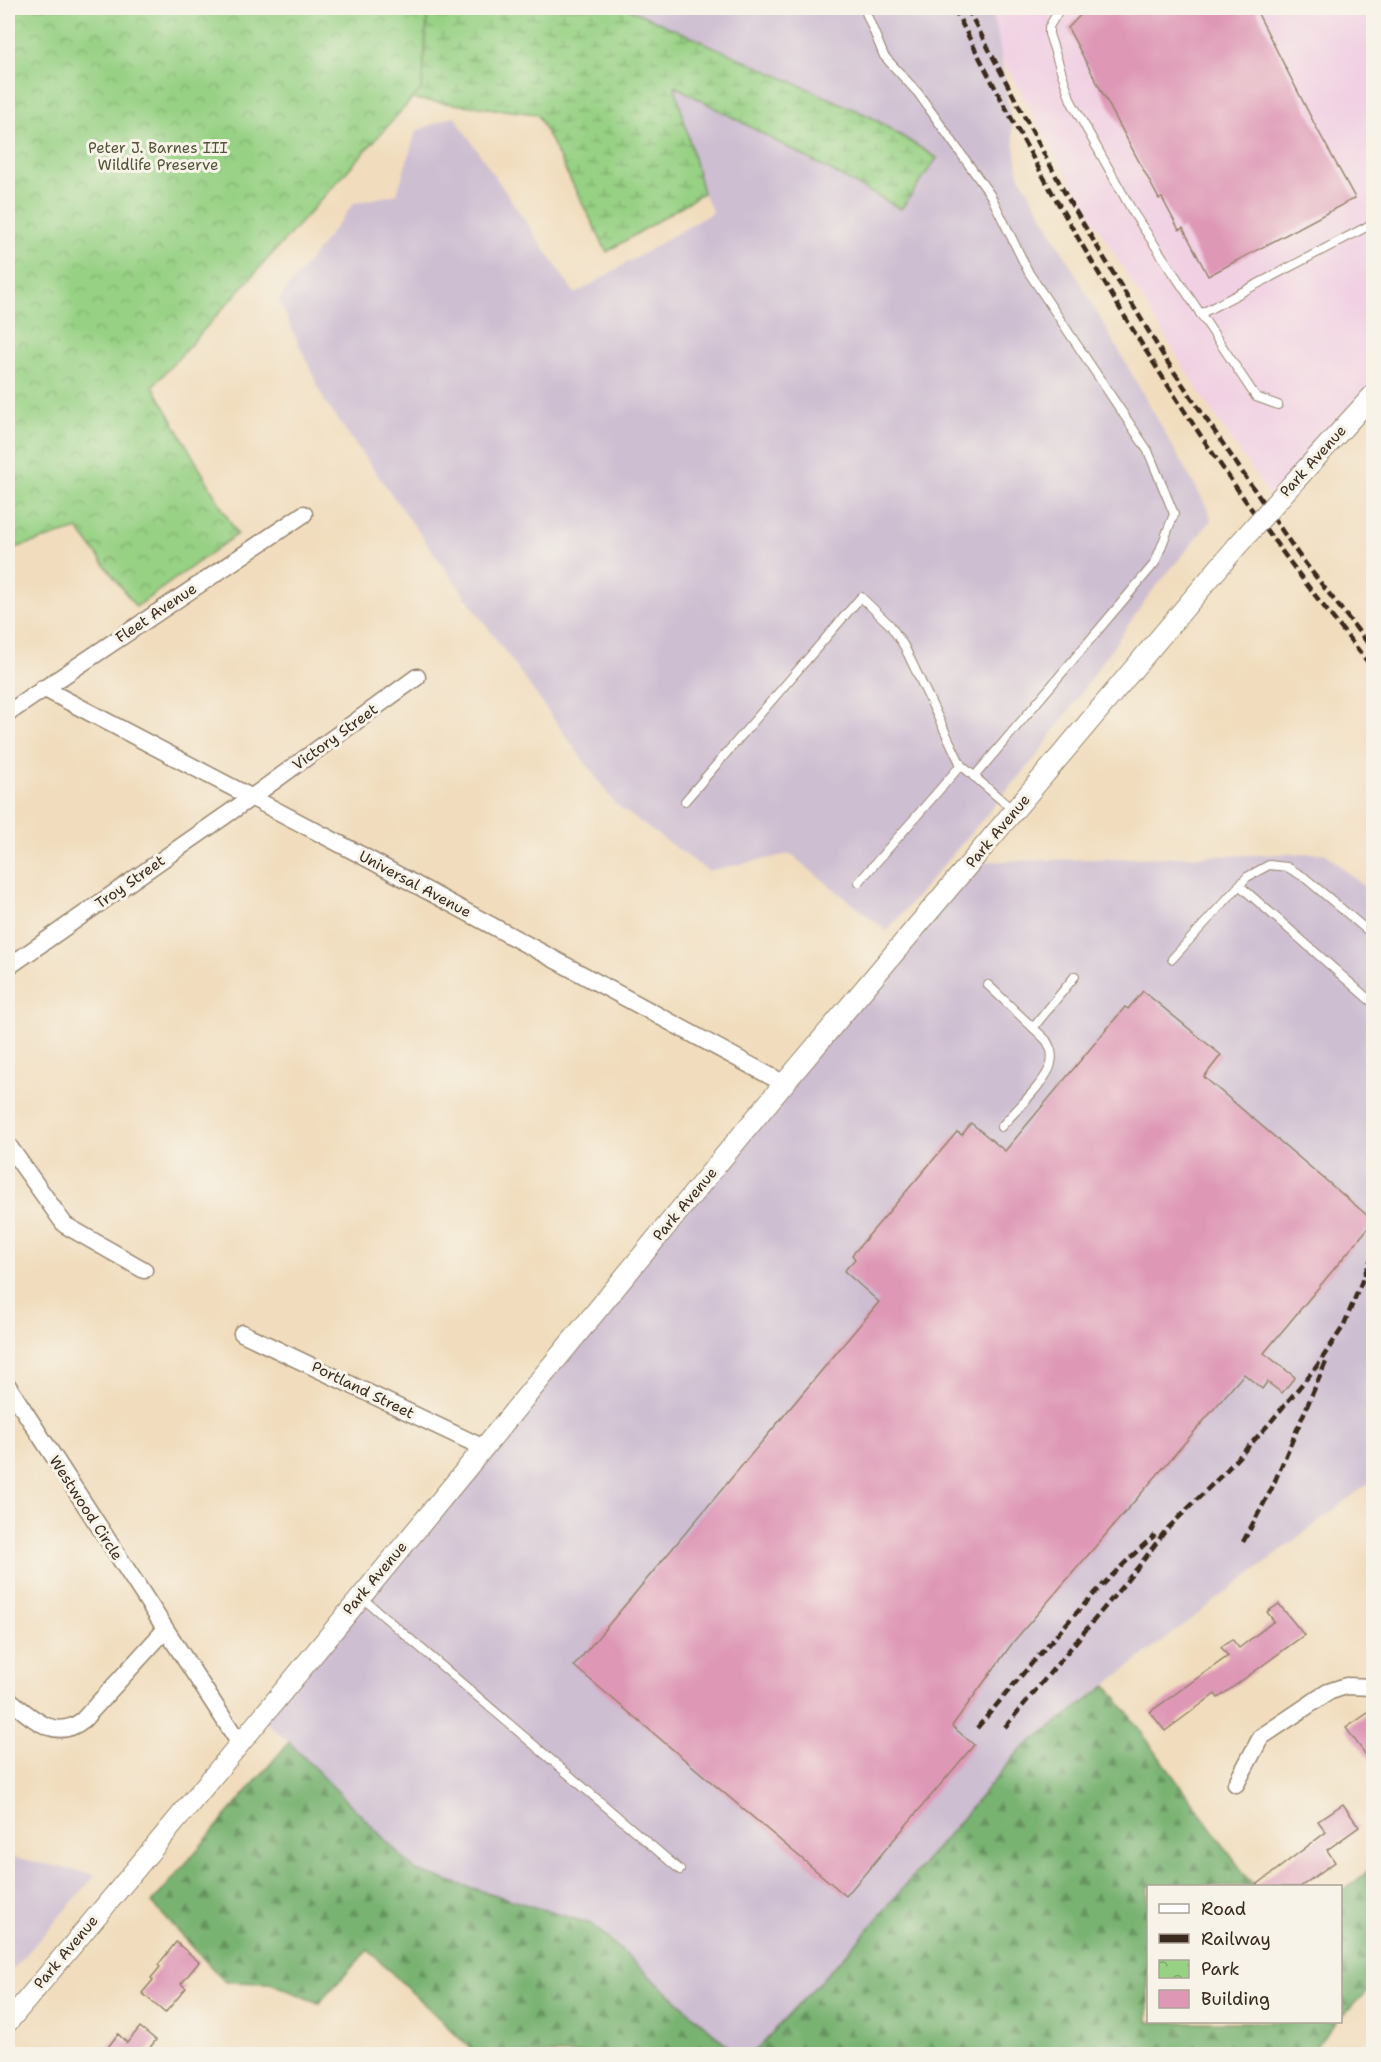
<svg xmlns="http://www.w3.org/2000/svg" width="1381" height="2062" viewBox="0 0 1381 2062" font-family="'Shantell Sans',sans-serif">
<defs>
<pattern id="forest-firs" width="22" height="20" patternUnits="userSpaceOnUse" patternTransform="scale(1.5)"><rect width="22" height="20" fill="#79b372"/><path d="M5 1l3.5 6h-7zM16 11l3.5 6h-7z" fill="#64925d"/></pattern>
<pattern id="wetland-marsh" width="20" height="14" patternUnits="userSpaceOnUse" patternTransform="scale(1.5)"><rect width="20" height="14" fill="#97d184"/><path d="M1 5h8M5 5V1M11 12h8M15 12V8" fill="none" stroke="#7caa6b"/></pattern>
<pattern id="park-crowns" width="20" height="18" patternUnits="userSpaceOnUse" patternTransform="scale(1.5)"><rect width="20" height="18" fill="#97d184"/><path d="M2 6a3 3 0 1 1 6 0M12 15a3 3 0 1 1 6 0" fill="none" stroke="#7caa6b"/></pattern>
</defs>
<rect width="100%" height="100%" fill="#f7f3e8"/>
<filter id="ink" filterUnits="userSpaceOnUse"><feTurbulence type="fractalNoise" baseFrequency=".0167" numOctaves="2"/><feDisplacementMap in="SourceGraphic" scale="12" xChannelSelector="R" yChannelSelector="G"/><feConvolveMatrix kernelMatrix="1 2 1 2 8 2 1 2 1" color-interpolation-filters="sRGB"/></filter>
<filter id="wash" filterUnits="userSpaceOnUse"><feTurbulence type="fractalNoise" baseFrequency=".008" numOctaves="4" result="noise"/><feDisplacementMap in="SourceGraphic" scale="24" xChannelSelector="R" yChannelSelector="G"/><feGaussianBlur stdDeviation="1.35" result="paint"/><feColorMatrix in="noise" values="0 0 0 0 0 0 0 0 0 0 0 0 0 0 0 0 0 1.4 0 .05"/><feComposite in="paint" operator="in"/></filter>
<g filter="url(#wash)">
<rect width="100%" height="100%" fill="#f1ddbd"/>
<path fill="#f1d0e3" d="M990,8H1373V394L1275,504L1204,400L1083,203L1001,58L997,29Z"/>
<path fill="#cebed1" d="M627,8H990L997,29L1019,174L1209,511L1211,521L1149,595L1037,756L887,931L790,854L708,871L615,804L325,402L279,300L354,203L397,194L416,131L454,116L575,294L713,212L703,193L675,86L871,117Z
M1325,853L1373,894V1480L1019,1751L859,1940L752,2054H737L591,1924L416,1871L289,1742L261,1718L971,862Z
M8,1856L96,1875L8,1975Z"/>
<path fill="url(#forest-firs)" stroke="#5a6e48" stroke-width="1.5" d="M1107,1685L1253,1886H1148V2022H1336L1310,2054H752L859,1940L1019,1751Z
M289,1742L416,1871L591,1924L737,2054H476L368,1950L319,2003L270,1983L225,1982L152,1903Z
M1373,1867V1985L1341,2017V1893Z"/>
<path fill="url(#wetland-marsh)" stroke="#697e51" stroke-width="1.5" d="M287,8H627L871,117L937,158L901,209L675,86L703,193L607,252L537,114L395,97Z"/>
<path fill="url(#park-crowns)" stroke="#697e51" stroke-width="1.5" d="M8,8H428L422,88L153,386L237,534L136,607L78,529L8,550Z"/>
<g id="blocks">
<path fill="#de98b6" d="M1087,8H1255L1315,125L1355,198L1208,276L1183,228L1179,230L1162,198L1159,199L1068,28Z
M1143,991L1221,1055L1204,1077L1374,1221L1264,1353L1295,1377L1282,1393L1267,1382L1262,1389L1244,1374L1014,1641L952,1726L974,1745L846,1896L574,1666L879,1302L844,1271L855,1259L852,1255L957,1132L962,1135L971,1123L1005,1151L1125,1007L1128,1009Z
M1279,1604L1304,1635L1218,1698L1215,1694L1165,1731L1150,1712L1228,1656L1221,1647L1232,1639L1239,1648L1274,1621L1267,1612Z
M1374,1709V1766L1346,1728Z
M1343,1804L1359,1827L1327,1850L1335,1862L1300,1887H1254L1326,1832L1318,1821Z
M176,1942L199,1962L181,1984L186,1988L165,2013L142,1993L153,1980L151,1978L160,1967L158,1965Z
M140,2027L156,2040L144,2055H102L118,2034L127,2043Z"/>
</g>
</g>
<g filter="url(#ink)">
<use href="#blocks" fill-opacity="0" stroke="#96846e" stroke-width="1.5"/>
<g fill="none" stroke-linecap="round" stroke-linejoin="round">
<g stroke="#96846e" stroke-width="10">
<path id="service" d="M864,8L884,56L918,93L991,196L1029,273L1148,451L1174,514L1155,563L974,777
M1060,8L1049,27V34L1071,101L1134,214L1256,397L1278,405
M1200,314L1374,223
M685,801L861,597L890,625L904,646L961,765
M859,882L961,765L1014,811
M1239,885L1374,1004
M1172,959L1247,877L1269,865L1287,867L1304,877L1374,936
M988,985L1046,1040C1051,1048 1053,1054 1051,1063C1049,1079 1013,1113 1001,1127
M1033,1028L1075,976
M1373,1329H1374
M360,1596L680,1870"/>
</g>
<g stroke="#96846e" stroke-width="19">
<path id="minor" d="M43,688L361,855L785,1084
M8,713L304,514
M8,967L252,797L417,677
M8,1145L65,1225L144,1270
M242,1333L484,1448
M8,1386L240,1744
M8,1699C31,1716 54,1743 83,1720L165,1630
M1236,1784L1261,1737L1328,1692L1346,1686L1374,1687"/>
</g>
<g stroke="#96846e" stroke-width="22">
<path id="tertiary" d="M1294,482L1374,394
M8,2022C269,1712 524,1397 783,1085C934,905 1086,727 1237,546"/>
</g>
<use href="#service" stroke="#fff" stroke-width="8"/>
<use href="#minor" stroke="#fff" stroke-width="16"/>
<use href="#tertiary" stroke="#fff" stroke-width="20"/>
<path stroke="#3b2a1e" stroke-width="4.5" stroke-dasharray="9 4.5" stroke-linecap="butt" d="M954,8C1051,200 1161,389 1290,562C1317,599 1346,634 1374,670
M967,8L1067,197L1166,360L1298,554L1374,651
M1243,1542L1271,1490L1326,1362
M1005,1727L1139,1566L1166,1530L1224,1473L1269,1424L1317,1366L1343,1327L1374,1252
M977,1728C1034,1661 1089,1593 1155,1535"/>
<g stroke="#96846e" stroke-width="22" stroke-linecap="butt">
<path id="tertiary-bridge" d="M1237,546L1294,482"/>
</g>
<use href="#tertiary-bridge" stroke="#fff" stroke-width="20"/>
</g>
</g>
<g text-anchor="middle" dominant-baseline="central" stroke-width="6" stroke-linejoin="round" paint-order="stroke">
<g font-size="15" fill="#525438" stroke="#f7f3e8">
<text x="158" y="148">Peter J. Barnes III<tspan x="158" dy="17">Wildlife Preserve</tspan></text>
</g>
<g font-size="15" fill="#3b2a1e" stroke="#f7f3e8">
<text transform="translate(1313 461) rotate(-48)">Park Avenue</text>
<text transform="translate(156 613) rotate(-34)">Fleet Avenue</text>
<text transform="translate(335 737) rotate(-36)">Victory Street</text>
<text transform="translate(998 831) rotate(-50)">Park Avenue</text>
<text transform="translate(130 882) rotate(-35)">Troy Street</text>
<text transform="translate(415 884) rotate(28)">Universal Avenue</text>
<text transform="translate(685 1204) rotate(-50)">Park Avenue</text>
<text transform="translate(363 1390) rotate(26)">Portland Street</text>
<text transform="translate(86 1508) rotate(57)">Westwood Circle</text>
<text transform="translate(375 1578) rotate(-50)">Park Avenue</text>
<text transform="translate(66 1952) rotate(-50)">Park Avenue</text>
</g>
</g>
<rect width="1381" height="2062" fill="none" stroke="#f7f3e8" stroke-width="30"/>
<rect x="1147" y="1885" width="195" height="138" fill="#f7f3e8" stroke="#aca397" stroke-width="1.5"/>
<rect x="1159" y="1904" width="30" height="9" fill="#ffffff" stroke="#aca397" stroke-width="1.5"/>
<text x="1201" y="1915" font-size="18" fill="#3b2a1e">Road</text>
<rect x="1159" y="1934" width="30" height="9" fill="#3b2a1e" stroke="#aca397" stroke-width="1.5"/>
<text x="1201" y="1945" font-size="18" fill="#3b2a1e">Railway</text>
<rect x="1159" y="1960" width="30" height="18" fill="url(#park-crowns)" stroke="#aca397" stroke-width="1.5"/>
<text x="1201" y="1975" font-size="18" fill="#3b2a1e">Park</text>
<rect x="1159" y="1990" width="30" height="18" fill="#de98b6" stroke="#aca397" stroke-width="1.5"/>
<text x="1201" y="2005" font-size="18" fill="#3b2a1e">Building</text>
</svg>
